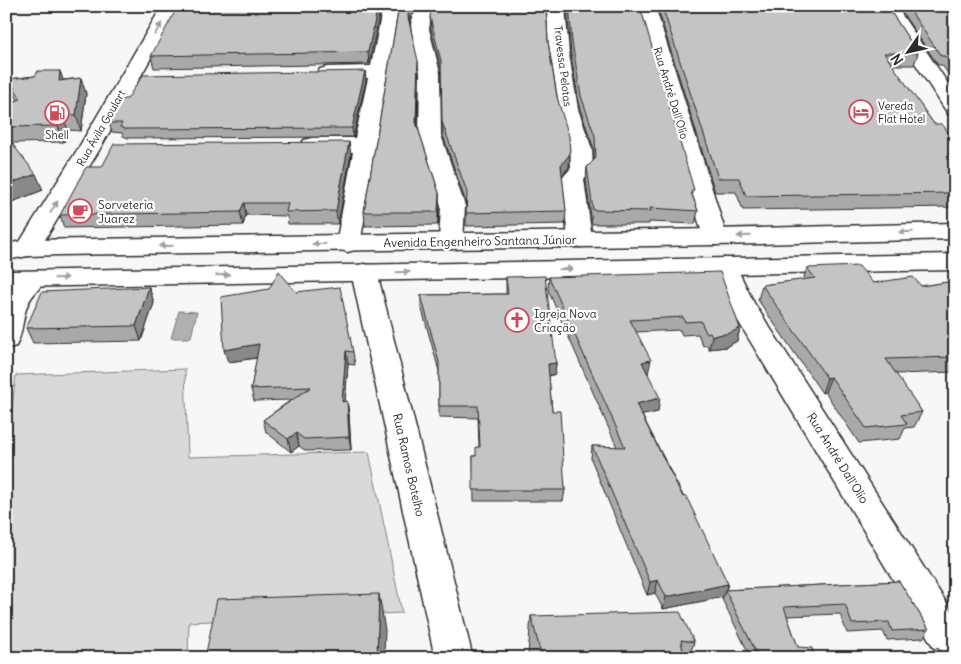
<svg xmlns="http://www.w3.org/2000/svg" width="961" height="664" viewBox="0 0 961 664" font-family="Delius,sans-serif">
<rect width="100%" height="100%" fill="#f7f7f7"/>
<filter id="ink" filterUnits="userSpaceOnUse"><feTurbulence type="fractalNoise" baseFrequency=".02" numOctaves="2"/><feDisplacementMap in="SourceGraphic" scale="10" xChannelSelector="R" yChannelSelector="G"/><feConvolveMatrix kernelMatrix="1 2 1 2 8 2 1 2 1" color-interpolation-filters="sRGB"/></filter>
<g filter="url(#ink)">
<path fill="#d9d9d9" stroke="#828282" d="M185,369L188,457L369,452L402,613L189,622L188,658H6V454L16,375Z"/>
<path fill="#b0b0b0" stroke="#7b7b7b" d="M179,311L197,312L191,337L188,338H171Z"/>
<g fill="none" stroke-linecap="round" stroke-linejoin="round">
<g stroke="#2b2b2b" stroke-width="3">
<path id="minor" d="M162,6H180L101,147L40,248L37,254L28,256L19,254L16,248L79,147Z
M383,6H401L360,244L357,249L348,252L339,249L336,244L353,152H312L304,150L301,145L304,140L312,138H355L368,78L327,79L320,77L317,73L320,69L327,67L371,66Z
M430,6H461L458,10L431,17L429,29L440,73L441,135L465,206L463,241L460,246L451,249L442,246L439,241L441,206L419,135L420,73L411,29L412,17L415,13L419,9Z
M547,6H565L569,54L578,109L592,149L593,171L584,179L592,239L589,244L580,247L571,244L568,239L562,178L571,168L570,149L558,109L549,54Z
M637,6H655L727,237L724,242L715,245L706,242L703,237Z
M878,6H896L955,94V116L948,114Z
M724,258L733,260L754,303L955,616V658H940L728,304L711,266L715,260Z
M364,264L373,266L377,272L473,658H435L351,272L355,266Z
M33,271L42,273L46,279C40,289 31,295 27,306C22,319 23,334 16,346L6,349C6,320 0,280 33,271Z"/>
</g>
<g stroke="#2b2b2b" stroke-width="3">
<path id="primary" d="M955,223V239L715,245L59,255L28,256L6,260V244L28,240L715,229Z
M955,254V270L12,287L6,286V272L12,271Z"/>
</g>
<use href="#minor" fill="#fff" fill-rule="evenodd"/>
<use href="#primary" fill="#fff" fill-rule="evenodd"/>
</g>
<path fill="#a9a9a9" stroke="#2b2b2b" d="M70,6H126V7L70,8Z
M381,6L369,64L154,68L151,56Z
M399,6L419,7L414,12L410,17V23L418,73L417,125L439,193V206L438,225L365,226L364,212Z
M567,6H640L693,197L698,211L695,224L649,222V224H592L586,180L587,167L594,160V149L580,109L571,54Z
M657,6H887L918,53L914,65H892L934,124L955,141V207L743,210L736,192H715Z
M903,6H955V84L942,65H938L901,11Z
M430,17L548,42L569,167L562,176L566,211L565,224L466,226V203L443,135L442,72L431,29Z
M60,71L63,80L81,78L86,94L81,131L68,130L64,142L12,143L43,190L7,204L6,104L18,100L15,95L9,79L35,76Z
M365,71L366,80L353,137L128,138L123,136L122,133L112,132L109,123L127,99Z
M351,154L338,224H288L287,216L246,215L243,225L64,228L60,215L102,167Z
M807,268L873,283L921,286L955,281V372L895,374L922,412L914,427L905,428L900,439L859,443L825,392L822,393L758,300L762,285L803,280Z
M506,277L556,363L555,374L549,376L552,411L565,490L563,501H474L473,456H476L479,447L478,418L439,417V371L421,306V295L506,294Z
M549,277L740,328L737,341L726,347L709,349L707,345L703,346L698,334L682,335L680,330L636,332L658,412L642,415L728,584L726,590L899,581L929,629L923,638L887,640L883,631L847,633L840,614L787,616L798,647L815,658H751L722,599L723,597L663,609L655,593L647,595L591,459L592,446L617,447L548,290Z
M149,287L154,303L141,341L33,343L26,328Z
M296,292L353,352L355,365L348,364L345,402L347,401L349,414L351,450L306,451L299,446L291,452L266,432L263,420L291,400L254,401L251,389L257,358L228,362Z
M531,616L694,642L689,658H529L528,655Z"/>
<path fill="#898989" stroke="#2b2b2b" d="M378,6H381L369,64L368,52Z
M409,6H422L419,7L414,12L410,17L409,29L408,17Z
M418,61V73L417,135L416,122Z
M60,71L65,86L59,81Z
M365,71L366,80L353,137L352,128Z
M81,78L86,94L81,131L76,115Z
M62,114L68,130L64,142L58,126Z
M349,142L351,154L338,224L336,211Z
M570,154L569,167L560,178L561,165Z
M36,174L43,190L7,204L6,185Z
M439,193V206L438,225V212Z
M244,203L246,215L243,225L240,212Z
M149,287L154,303L141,341L136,326Z
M740,328L737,341L726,347L709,349L712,336Z
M259,344L262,357L228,362L224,350Z
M346,351L348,364L344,415L342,402Z
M651,360L648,374L642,362Z
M556,363L555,374L547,376L548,364Z
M831,377L825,392L822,393L827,378Z
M660,398L658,412L634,417L636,404Z
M347,401L349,414L351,450L349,437Z
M296,433L299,446L291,452L288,439Z
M658,580L655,593L647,595L650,582Z
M728,584L723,597L663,609L666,597Z
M379,594L385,630L384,658H377Z"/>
<path fill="#c4c4c4" stroke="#2b2b2b" d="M178,6H378L368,52L151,56Z
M399,6H409L408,17L418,61L416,122L439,193L438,212H364Z
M435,6H546L548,42L557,97L569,136L570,154L561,165L566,211L466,213L467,192L442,122L441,61L430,17L431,8Z
M569,6H640L694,190L691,192L698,211L650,208L651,211L593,210L587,167L596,158L595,136L581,96L572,42Z
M662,6H887L918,53H884L934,124H942L955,141V193L746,196L739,178H718Z
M907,6H955V70L945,56H941Z
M38,71H60L59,81L81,78L76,115L62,114L58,126L6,127V104L21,99L9,79L35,76Z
M365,71L352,128L125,129L120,127L122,123H109L122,99H127L143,75Z
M6,136L36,174L6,185Z
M349,142L336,211L286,212L288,203H244L240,212L60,215L86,167H102L114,144Z
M859,266L873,283L913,277L921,286L955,281V357L886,359L922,412L901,415L907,424L866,428L831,377L827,378L762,285L815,278L807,268Z
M279,271L296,292L340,287L353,352L346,351L342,402L347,401L349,437L304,439L296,433L288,439L263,420L311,387L251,389L259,344L224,350L221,297L269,289Z
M720,272L740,328L730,333L712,336L710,332L706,333L701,321L685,322L683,317L630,320L651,360L642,362L660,398L636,404L683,497L686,496L728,584L666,597L658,580L650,582L592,446L625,447L549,277Z
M545,276L556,363L548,364L552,411H560L565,490H473V456H476V447H480L478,406H439V362L421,295L508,294L506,277Z
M149,287L136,326L26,328L42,292Z
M899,581L929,629L892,631L889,622L852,624L845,604L784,607L798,647L812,648L815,658H759L725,590Z
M379,594L377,658H205L217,599Z
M680,612L694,642L681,640L684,658H546L540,650L531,616Z
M938,647L944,658H922V657Z"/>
<defs><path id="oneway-solid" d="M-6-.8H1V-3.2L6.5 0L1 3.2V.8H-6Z" transform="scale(1.25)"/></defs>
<g fill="#a0a0a0">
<use href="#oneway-solid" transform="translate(158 29) rotate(-59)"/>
<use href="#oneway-solid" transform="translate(54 207) rotate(-59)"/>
<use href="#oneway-solid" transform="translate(906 232) rotate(179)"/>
<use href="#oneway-solid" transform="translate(744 236) rotate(179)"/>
<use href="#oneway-solid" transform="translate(319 244) rotate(179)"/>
<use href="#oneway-solid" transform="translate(166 246) rotate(179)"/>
<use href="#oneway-solid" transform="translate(566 269) rotate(-1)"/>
<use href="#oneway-solid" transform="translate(403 272) rotate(-1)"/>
<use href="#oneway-solid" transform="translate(223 275) rotate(-1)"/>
<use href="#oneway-solid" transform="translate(61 278) rotate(-1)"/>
</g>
</g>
<defs>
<g id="hotel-ring" transform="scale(1.25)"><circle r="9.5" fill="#fff" stroke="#d1495b" stroke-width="1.5"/><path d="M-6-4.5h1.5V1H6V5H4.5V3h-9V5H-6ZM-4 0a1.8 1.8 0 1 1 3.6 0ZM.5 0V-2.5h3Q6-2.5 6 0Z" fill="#d1495b"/></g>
<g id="fuel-ring" transform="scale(1.25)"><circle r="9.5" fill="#fff" stroke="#d1495b" stroke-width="1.5"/><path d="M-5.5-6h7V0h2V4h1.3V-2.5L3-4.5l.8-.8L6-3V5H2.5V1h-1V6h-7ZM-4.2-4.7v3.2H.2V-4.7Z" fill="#d1495b"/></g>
<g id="cafe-ring" transform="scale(1.25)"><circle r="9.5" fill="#fff" stroke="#d1495b" stroke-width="1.5"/><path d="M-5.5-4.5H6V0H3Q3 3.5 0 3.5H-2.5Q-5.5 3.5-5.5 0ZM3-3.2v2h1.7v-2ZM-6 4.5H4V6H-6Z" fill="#d1495b"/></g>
<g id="church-ring" transform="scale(1.25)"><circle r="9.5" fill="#fff" stroke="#d1495b" stroke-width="1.5"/><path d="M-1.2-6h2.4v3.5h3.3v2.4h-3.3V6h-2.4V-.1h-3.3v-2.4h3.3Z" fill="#d1495b"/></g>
</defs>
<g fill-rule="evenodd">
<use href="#hotel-ring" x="861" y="112"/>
<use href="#fuel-ring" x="57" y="113"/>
<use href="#cafe-ring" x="80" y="211"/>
<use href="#church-ring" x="517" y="320"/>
</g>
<g text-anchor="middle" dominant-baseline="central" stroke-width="4.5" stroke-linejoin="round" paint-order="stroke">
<g font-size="11" fill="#2b2b2b" stroke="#fff">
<text transform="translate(563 66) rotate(83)">Travessa Pelotas</text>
<text transform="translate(671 93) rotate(73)">Rua André Dall'Olio</text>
<text transform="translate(101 128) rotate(-60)">Rua Ávila Goulart</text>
</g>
<g font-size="11" fill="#2b2b2b" stroke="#fff" text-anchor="start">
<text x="878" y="106">Vereda<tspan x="878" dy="13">Flat Hotel</tspan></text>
<text x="57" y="135" text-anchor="middle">Shell</text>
</g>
<g font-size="12" fill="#2b2b2b" stroke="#fff" text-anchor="start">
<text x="98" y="204">Sorveteria<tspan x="98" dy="14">Juarez</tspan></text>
<text x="534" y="313">Igreja Nova<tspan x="534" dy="14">Criação</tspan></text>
</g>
<g font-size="12" fill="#2b2b2b" stroke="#fff">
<text transform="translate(480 241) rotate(-1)">Avenida Engenheiro Santana Júnior</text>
<text transform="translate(838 458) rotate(58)">Rua André Dall'Olio</text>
<text transform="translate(409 465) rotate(77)">Rua Ramos Botelho</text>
</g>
</g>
<rect width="961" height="664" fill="none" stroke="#fff" stroke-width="25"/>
<rect x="12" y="12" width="936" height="639" fill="none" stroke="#2b2b2b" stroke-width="2" filter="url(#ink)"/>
<g transform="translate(908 52) rotate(236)" stroke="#ffffff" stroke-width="4" paint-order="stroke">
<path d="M0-4L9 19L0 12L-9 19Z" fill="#2b2b2b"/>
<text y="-8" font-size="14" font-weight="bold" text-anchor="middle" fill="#2b2b2b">N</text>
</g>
</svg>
